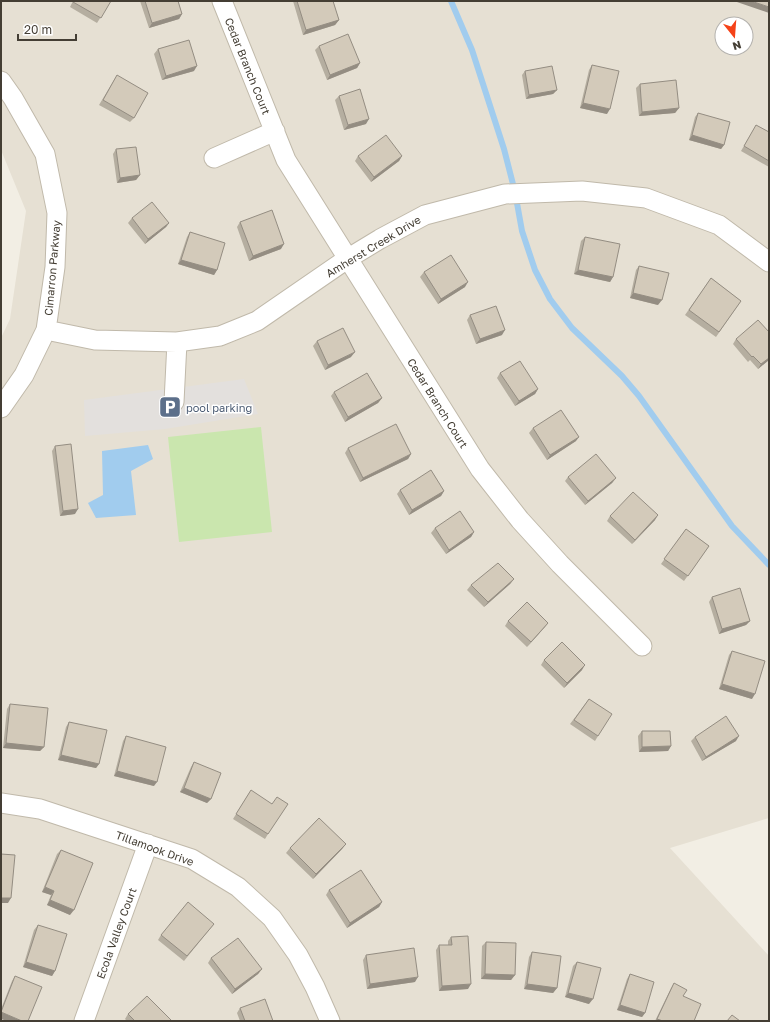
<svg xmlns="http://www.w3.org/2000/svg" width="770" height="1022" viewBox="0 0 770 1022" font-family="'Golos Text',sans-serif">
<rect width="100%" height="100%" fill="#f2eee4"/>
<path fill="#e6e0d3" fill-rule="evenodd" d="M1,1H769V818L670,848L769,956V1021H1V338L10,319L26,211L1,150ZM722,24H746V48H722Z"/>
<path fill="#cae6ae" d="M261,427L272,532L179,542L168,437Z"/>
<path fill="#e3e0dd" d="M244,379L258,414L165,429L85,436L84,400Z"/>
<path fill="#a1ccee" d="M148,445L153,459L131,471L136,515L96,518L88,503L103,495L102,451Z"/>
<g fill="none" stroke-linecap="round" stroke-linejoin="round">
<path stroke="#a1ccee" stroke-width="6" d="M451,1L472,50L504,149L515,192L522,231L535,270L550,299L572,328L622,376L639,396L732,526L769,565"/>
<g stroke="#c0b9aa" stroke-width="21">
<path id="minor" d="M222,1L286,160L480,469L520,520L560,564L642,646
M1,81L13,98L45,154L57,213L55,267L46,330L24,375L1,408
M214,158L275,131
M46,330L95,340L177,342L220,336L257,321L347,259L380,239L425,215L505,194L582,191L646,198L719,225L769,262
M174,402L177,342
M1,803L40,809L192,859L238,887L272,918L298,955L315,987L330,1021
M84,1021L148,844"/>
</g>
<use href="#minor" stroke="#fff" stroke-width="19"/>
</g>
<path fill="#b5aea0" d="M73,1H111L97,23L70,7Z
M140,1H178L182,14L179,19L149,28Z
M293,1H333L339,20L335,25L303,35Z
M319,46L360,63L357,68L327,80L315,50Z
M158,49L194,71L162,80L154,54Z
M592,65L607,114L580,108L589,70Z
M525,71L557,90L553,94L526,99L522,75Z
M117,75L134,118L130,122L99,105Z
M640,84L679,108L675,113L639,116L636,88Z
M339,96L366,124L344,130L335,100Z
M698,113L724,145L721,149L689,140L695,117Z
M756,125L769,132V167L741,151Z
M116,149L140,175L136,180L117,183L113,154Z
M358,156H402L399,161L371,182L355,161Z
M132,218L169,223L166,227L145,244L128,223Z
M240,222L281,249L249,261L237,227Z
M190,232L217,270L214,275L178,264L187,237Z
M585,237L613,277L610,282L574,274L581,241Z
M639,266L658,305L630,298L636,270Z
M424,272L465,287L438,304L420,277Z
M711,278L741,301L716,337L685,315Z
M470,315L502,335L476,344L467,320Z
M736,339L769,360L758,369L750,360L748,362L733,344Z
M317,341L351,357L325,370L313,346Z
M500,373L538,389L535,394L515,406L497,378Z
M334,392L382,398L378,403L345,422L331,396Z
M533,428L576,441L547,460L529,433Z
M55,446L75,514L60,516L52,451Z
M348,448L411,454L408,459L360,482L345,453Z
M568,477L616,478L612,483L585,505L565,481Z
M400,490L444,491L441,496L409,515L397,494Z
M610,516L655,520L632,544L607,521Z
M435,528L474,532L471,537L446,554L431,533Z
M686,529L709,546L684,581L661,564Z
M514,579L510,584L484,607L467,590L471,585Z
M712,597L750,621L746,625L719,634L709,602Z
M508,621L548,623L544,628L527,647L505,626Z
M732,651L752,699L719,689L729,655Z
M544,660L582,670L564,688L541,665Z
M589,699L598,736L595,741L570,724Z
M10,704L44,747L40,751L3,748L7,709Z
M69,722L99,764L96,768L58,760L66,727Z
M642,731L671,746L668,751L639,752L638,736Z
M126,736L154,786L114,776L123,741Z
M695,737L736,741L702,761L691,741Z
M194,762L211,799L207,803L180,792L191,767Z
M251,790L268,834L265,839L233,819Z
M346,844L342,849L313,879L286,853L290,848Z
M61,850L70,915L47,905L51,895L42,892L57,854Z
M329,890L382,902L379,907L347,928L326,895Z
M214,924L184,961L158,940L161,935Z
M38,925L55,971L52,976L23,967L34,930Z
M451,937L468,989L439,991L436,950L439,945H448V941Z
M486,942L515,975L511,980L481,979L482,946Z
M532,952L557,988L553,993L524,989L529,957Z
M366,955L415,982L367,989L363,960Z
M211,958L262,969L258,974L232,994L208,963Z
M577,962L589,1004L565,997L573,966Z
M630,974L645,1013L642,1017L617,1010L627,979Z
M15,976L1,1019V1009L12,981Z
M674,983L683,996L694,1021H655L671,988Z
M240,1008L273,1021H240L237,1013Z
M128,1014L172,1021H127L125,1019Z"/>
<path fill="#948d82" d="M734,1H751L769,7V13Z
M182,14L179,19L149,28L152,23Z
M339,20L335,25L303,35L306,30Z
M360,63L357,68L327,80L330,75Z
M197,66L194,71L162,80L166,76Z
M557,90L553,94L526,99L529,95Z
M583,103L610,109L607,114L580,108Z
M679,108L675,113L639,116L642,112Z
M369,119L366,124L344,130L348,125Z
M692,135L724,145L721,149L689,140Z
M402,156L399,161L371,182L374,177Z
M140,175L136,180L117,183L120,178Z
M169,223L166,227L145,244L148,239Z
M284,244L281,249L249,261L253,256Z
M181,260L217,270L214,275L178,264Z
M578,270L613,277L610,282L574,274Z
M468,282L465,287L438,304L441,299Z
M633,293L662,300L658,305L630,298Z
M505,330L502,335L476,344L480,339Z
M355,352L351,357L325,370L328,365Z
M769,358V360L758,369L761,364Z
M538,389L535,394L515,406L519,401Z
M382,398L378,403L345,422L348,417Z
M579,437L576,441L547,460L550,455Z
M411,454L408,459L360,482L363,478Z
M616,478L612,483L585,505L588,501Z
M444,491L441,496L409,515L412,510Z
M78,509L75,514L60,516L63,511Z
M658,515L655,520L632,544L635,540Z
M474,532L471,537L446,554L449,550Z
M514,579L510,584L484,607L488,602Z
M750,621L746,625L719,634L722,629Z
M548,623L544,628L527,647L531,642Z
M585,665L582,670L564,688L567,683Z
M722,684L755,694L752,699L719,689Z
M739,736L736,741L702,761L706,757Z
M6,743L44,747L40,751L3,748Z
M671,746L668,751L639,752L642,747Z
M61,755L99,764L96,768L58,760Z
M117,771L157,782L154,786L114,776Z
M184,788L211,799L207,803L180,792Z
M346,844L342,849L313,879L316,874Z
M45,887L54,891L51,895L42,892Z
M1,898H11L8,903H1Z
M50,900L74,910L70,915L47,905Z
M382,902L379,907L347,928L350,923Z
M26,962L55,971L52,976L23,967Z
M262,969L258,974L232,994L235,989Z
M485,974L515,975L511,980L481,979Z
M418,977L415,982L367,989L370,984Z
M471,984L468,989L439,991L442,986Z
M527,984L557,988L553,993L524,989Z
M568,993L593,999L589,1004L565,997Z
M620,1005L645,1013L642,1017L617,1010Z
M1,1012L22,1021H7L1,1019Z
M657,1019L663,1021H655Z"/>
<path fill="#d3caba" stroke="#948d82" d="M74,1H111L101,18L73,2Z
M145,1H178L182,14L152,23Z
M297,1H333L339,20L306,30Z
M751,1H769V7Z
M348,34L360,63L330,75L319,46Z
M189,40L197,66L166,76L158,49Z
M592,65L619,71L610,109L583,103Z
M552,66L557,90L529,95L525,71Z
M117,75L148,93L134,118L103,100Z
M676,80L679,108L642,112L640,84Z
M360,89L369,119L348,125L339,96Z
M698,113L730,122L724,145L692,135Z
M756,125L769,132V161L744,146Z
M386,135L402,156L374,177L358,156Z
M136,147L140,175L120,178L116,149Z
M152,202L169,223L148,239L132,218Z
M272,210L284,244L253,256L240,222Z
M190,232L225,243L217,270L181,260Z
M585,237L620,244L613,277L578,270Z
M451,255L468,282L441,299L424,272Z
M639,266L669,273L662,300L633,293Z
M711,278L741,301L719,332L689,310Z
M496,306L505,330L480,339L470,315Z
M758,320L769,332V358L761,364L753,356L752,357L736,339Z
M343,328L355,352L328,365L317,341Z
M520,361L538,389L519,401L500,373Z
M367,373L382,398L348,417L334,392Z
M561,410L579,437L550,455L533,428Z
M396,424L411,454L363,478L348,448Z
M71,444L78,509L63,511L55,446Z
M596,454L616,478L588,501L568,477Z
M431,470L444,491L412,510L400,490Z
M633,492L658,515L635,540L610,516Z
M460,511L474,532L449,550L435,528Z
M686,529L709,546L688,576L664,559Z
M498,563L514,579L488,602L471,585Z
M740,588L750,621L722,629L712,597Z
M527,602L548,623L531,642L508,621Z
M562,642L585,665L567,683L544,660Z
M732,651L765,661L755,694L722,684Z
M589,699L612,714L598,736L574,720Z
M10,704L48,708L44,747L6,743Z
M726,716L739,736L706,757L695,737Z
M69,722L107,730L99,764L61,755Z
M642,731H670L671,746L642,747Z
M126,736L166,747L157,782L117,771Z
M194,762L221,773L211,799L184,788Z
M251,790L272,804L277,797L288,804L268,834L236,814Z
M319,818L346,844L316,874L290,848Z
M61,850L93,863L74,910L50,900L54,891L45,887Z
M1,854L15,855L11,898H1Z
M361,870L382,902L350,923L329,890Z
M188,902L214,924L187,956L161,935Z
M38,925L67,934L55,971L26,962Z
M468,936L471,984L442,986L439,945H452L451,937Z
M238,938L262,969L235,989L211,958Z
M486,942L516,943L515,975L485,974Z
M414,948L418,977L370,984L366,955Z
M532,952L561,956L557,988L527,984Z
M577,962L601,968L593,999L568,993Z
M630,974L654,982L645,1013L620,1005Z
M15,976L42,987L28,1021H22L1,1012Z
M674,983L687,990L683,996L701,1004L694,1021H663L657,1019Z
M147,996L172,1021H135L128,1014Z
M265,999L273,1021H245L240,1008Z
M732,1015L740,1021H727Z"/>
<defs>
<g id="parking-square" transform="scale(1.15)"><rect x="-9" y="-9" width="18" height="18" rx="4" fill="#5c6f8a" stroke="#fff"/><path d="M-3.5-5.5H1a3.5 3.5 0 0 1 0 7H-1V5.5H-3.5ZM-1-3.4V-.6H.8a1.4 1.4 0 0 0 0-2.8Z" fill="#fff"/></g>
</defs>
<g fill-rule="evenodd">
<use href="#parking-square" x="170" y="407"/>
</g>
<g text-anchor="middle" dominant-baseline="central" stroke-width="3" stroke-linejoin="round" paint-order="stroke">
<g font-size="11" fill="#443e34" stroke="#fff">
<text transform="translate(248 66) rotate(68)">Cedar Branch Court</text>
<text transform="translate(373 246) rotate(-31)">Amherst Creek Drive</text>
<text transform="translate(52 268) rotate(-85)">Cimarron Parkway</text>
<text transform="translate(438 403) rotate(58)">Cedar Branch Court</text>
<text transform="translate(155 848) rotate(20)">Tillamook Drive</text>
<text transform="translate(116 933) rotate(-70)">Ecola Valley Court</text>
</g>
<g font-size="11" fill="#4e5e75" stroke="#fff" text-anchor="start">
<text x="186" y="407">pool parking</text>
</g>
</g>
<rect width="770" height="1022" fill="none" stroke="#443e34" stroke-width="4"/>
<g transform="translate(734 36) rotate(163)"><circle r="19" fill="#ffffff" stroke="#b4b2ae"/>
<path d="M0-3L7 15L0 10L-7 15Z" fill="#f54218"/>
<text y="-6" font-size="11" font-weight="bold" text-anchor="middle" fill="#443e34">N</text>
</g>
<path d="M18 34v6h58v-6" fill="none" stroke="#443e34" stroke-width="2"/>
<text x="24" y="34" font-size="12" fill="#443e34" stroke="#ffffff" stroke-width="3" paint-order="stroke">20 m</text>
</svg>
